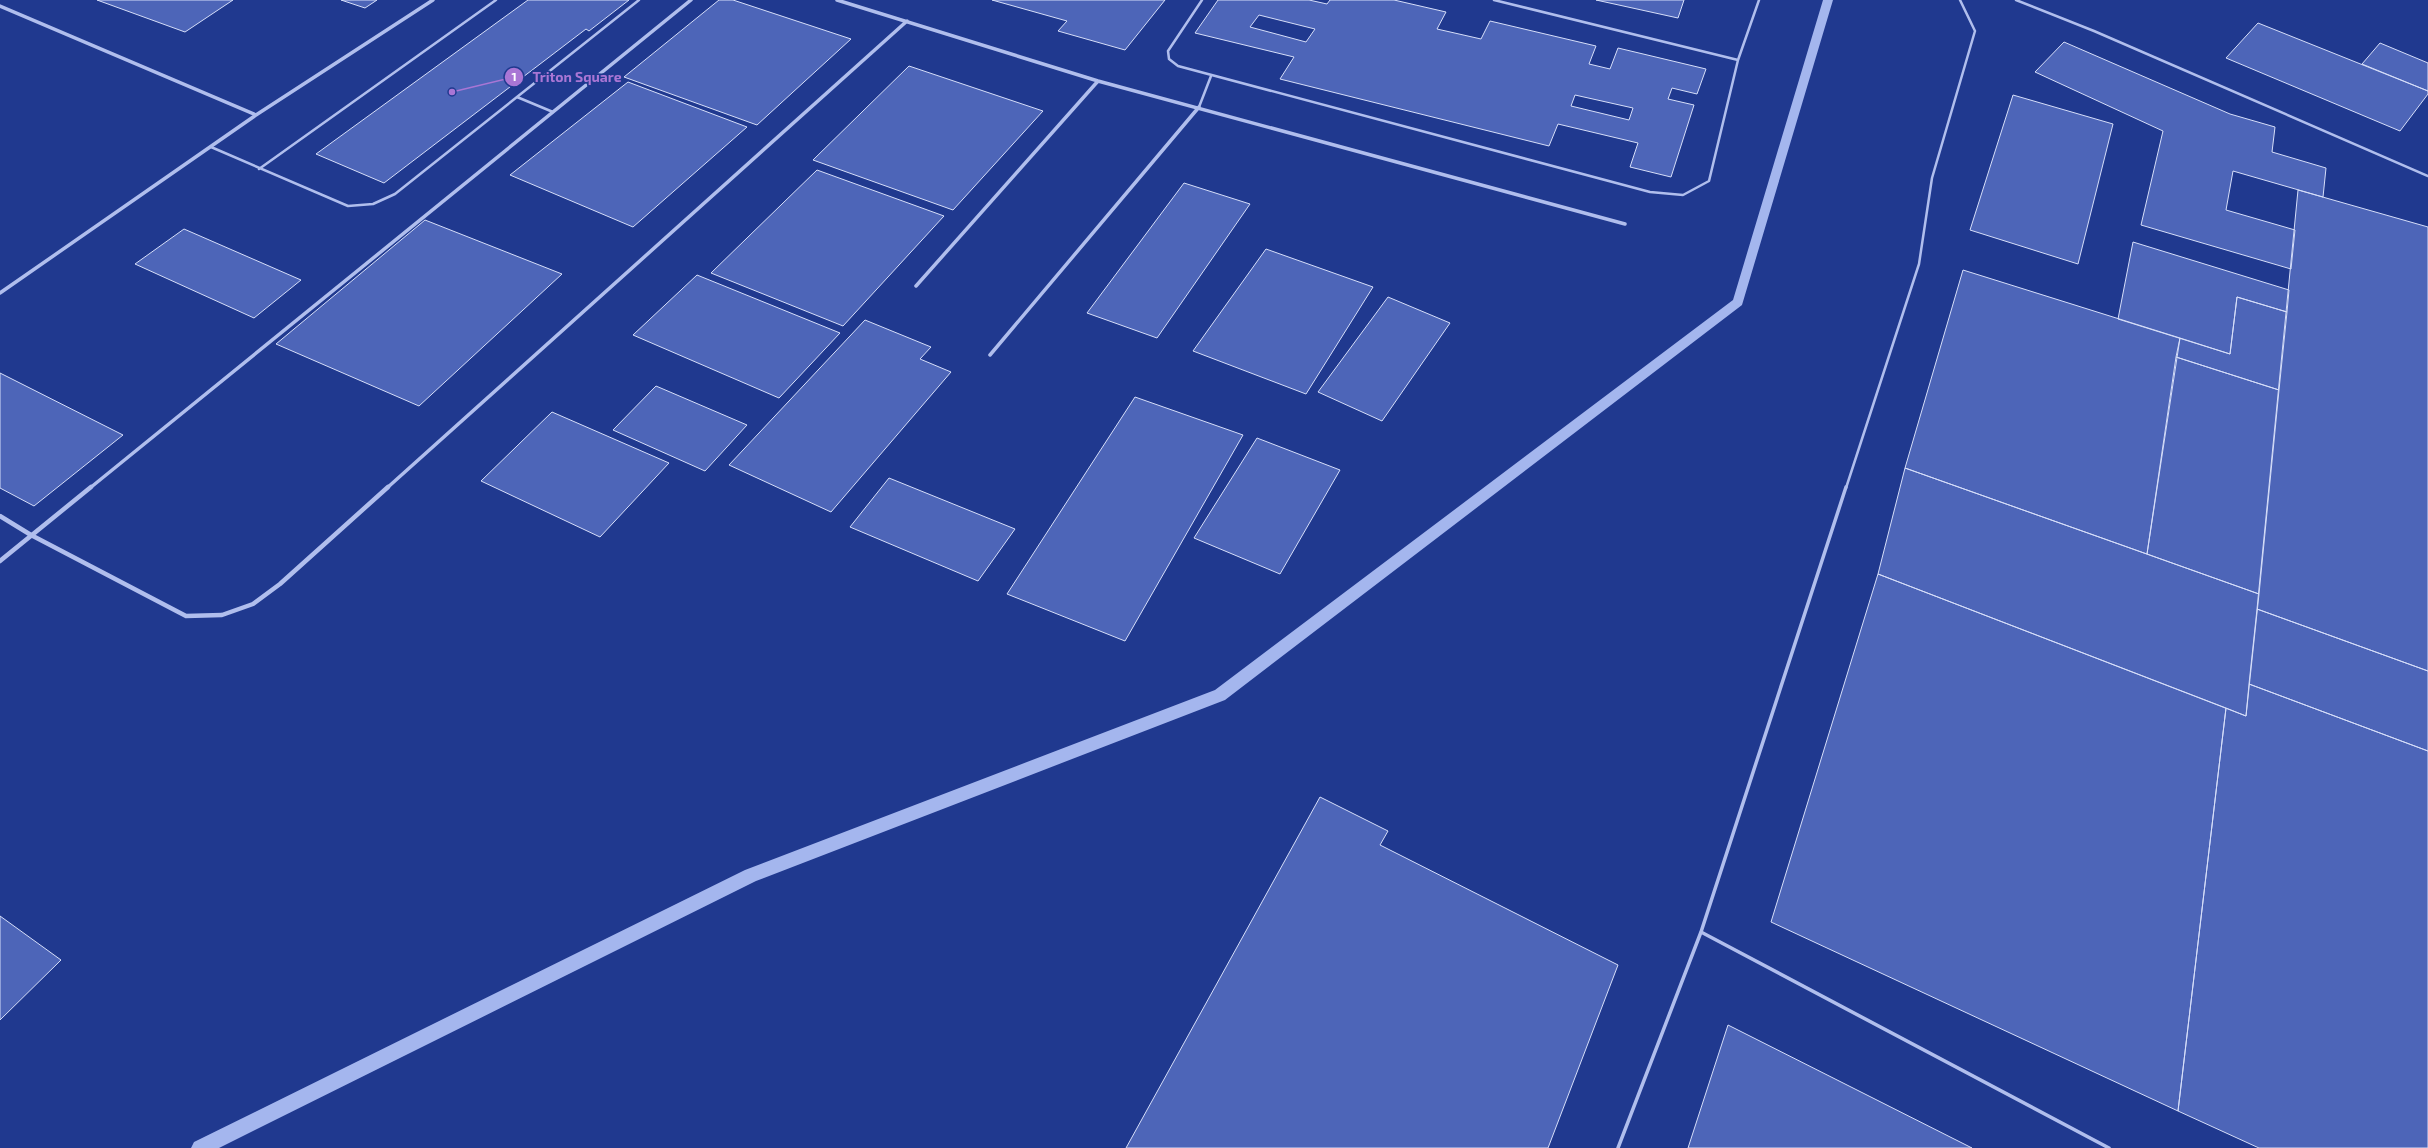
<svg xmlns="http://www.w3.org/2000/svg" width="2428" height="1148" viewBox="0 0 2428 1148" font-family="'Exo 2',sans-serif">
<rect width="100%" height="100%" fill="#20398f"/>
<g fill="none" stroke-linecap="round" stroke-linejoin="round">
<path fill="#a4b6ee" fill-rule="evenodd" d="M1823,0H1833L1742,305L1225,700L756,881L219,1148H191L194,1142L745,870L1215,690L1733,300Z"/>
</g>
<path fill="#4d65b8" stroke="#d6def9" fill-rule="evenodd" d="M97,0H233L185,32Z
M341,0H377L365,8Z
M528,0H629L589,31L586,29L384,183L316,154Z
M719,0H733L851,39L757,125L624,77Z
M992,0H1165L1125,50L1058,31L1067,21Z
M1218,0H1309L1327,4L1330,0H1394L1446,12L1437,29L1481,39L1490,21L1596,46L1589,64L1610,69L1618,48L1706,69L1697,94L1672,88L1668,99L1694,105L1671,177L1630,167L1638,143L1558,124L1549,146L1280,79L1294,57L1195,33ZM1259,15L1315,29L1306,42L1250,27ZM1575,95L1633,108L1629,120L1571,106Z
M1596,0H1684L1678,18Z
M2258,23L2428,91V94L2400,131L2226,58Z
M2064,42L2230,114L2275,127L2272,152L2326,168L2323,197L2233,171L2226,210L2295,230L2291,269L2141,225L2163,131L2035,72Z
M2380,43L2428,63V91L2362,64Z
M909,66L1043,111L953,210L813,160Z
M628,82L747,127L633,227L510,175Z
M2013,95L2113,124L2078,264L1970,230Z
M817,170L944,216L843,326L711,273Z
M1184,183L1250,204L1157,338L1087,313Z
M2298,190L2428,227V671L2257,609Z
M425,220L562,274L419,406L276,344Z
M184,229L301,280L254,318L135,264Z
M2133,242L2289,290L2287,312L2237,297L2230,354L2118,319Z
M1266,249L1373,287L1306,394L1193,351Z
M1963,270L2180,338L2147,554L1905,468Z
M697,275L840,333L779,398L633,335Z
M1388,297L1450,323L1382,421L1318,392Z
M2237,297L2287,312L2279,390L2176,357L2180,338L2230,354Z
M865,320L931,347L920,359L951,372L831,512L729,465Z
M2176,357L2279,390L2259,594L2147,554Z
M0,373L123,435L34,506L0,488Z
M656,386L747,425L705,471L613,430Z
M1135,397L1243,435L1125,641L1007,594Z
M552,412L669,463L600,537L481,481Z
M1257,438L1340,470L1280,574L1194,538Z
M1905,468L2259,594L2246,716L1878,574Z
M889,478L1015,529L978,581L850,527Z
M1878,574L2226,708L2178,1111L1771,922Z
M2257,609L2428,671V751L2249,684Z
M2249,684L2428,751V1148H2259L2178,1111L2226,708L2246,716Z
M1320,797L1388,831L1380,845L1618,965L1548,1148H1126Z
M0,916L61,960L0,1020Z
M1728,1025L1972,1148H1688Z"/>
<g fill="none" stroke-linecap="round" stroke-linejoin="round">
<path stroke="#b0beed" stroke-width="2.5" d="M1202,0L1168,51L1169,59L1178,66L1650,192L1683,195L1709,181L1738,60L1759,0
M1494,0L1738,60
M2016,0L2094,31L2428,176
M517,97L553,112
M1199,107L1211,76
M211,147L348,206L373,204L395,194L639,0
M259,169L496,0
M1846,488L1919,264L1932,178L1975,31L1960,0"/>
<path stroke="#b0beed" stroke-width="3.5" d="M1701,932L2109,1148
M1618,1148L1701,932L1846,487"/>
<path stroke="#b0beed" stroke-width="3.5" d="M837,0L1098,81L1625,224
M0,6L256,115
M916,286L1098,81
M0,293L256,115L433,0
M990,355L1199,107
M90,488L691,0
M387,488L907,21"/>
<path stroke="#b0beed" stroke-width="4.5" d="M0,516L31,535L186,616L222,615L253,604L280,584L388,487
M0,561L91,487"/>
</g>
<path fill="none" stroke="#a976d5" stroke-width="1.5" d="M452 92L514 77"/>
<g fill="#a976d5" stroke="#20398f" stroke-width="1.5">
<circle cx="452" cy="92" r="4"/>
<circle cx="514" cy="77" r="10"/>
</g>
<g font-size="12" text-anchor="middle" font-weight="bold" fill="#fff">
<text x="514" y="81">1</text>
</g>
<g font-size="14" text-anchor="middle" font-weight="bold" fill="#a976d5" stroke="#20398f" stroke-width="3.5" stroke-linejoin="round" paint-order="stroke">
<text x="577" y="82">Triton Square</text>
</g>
</svg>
